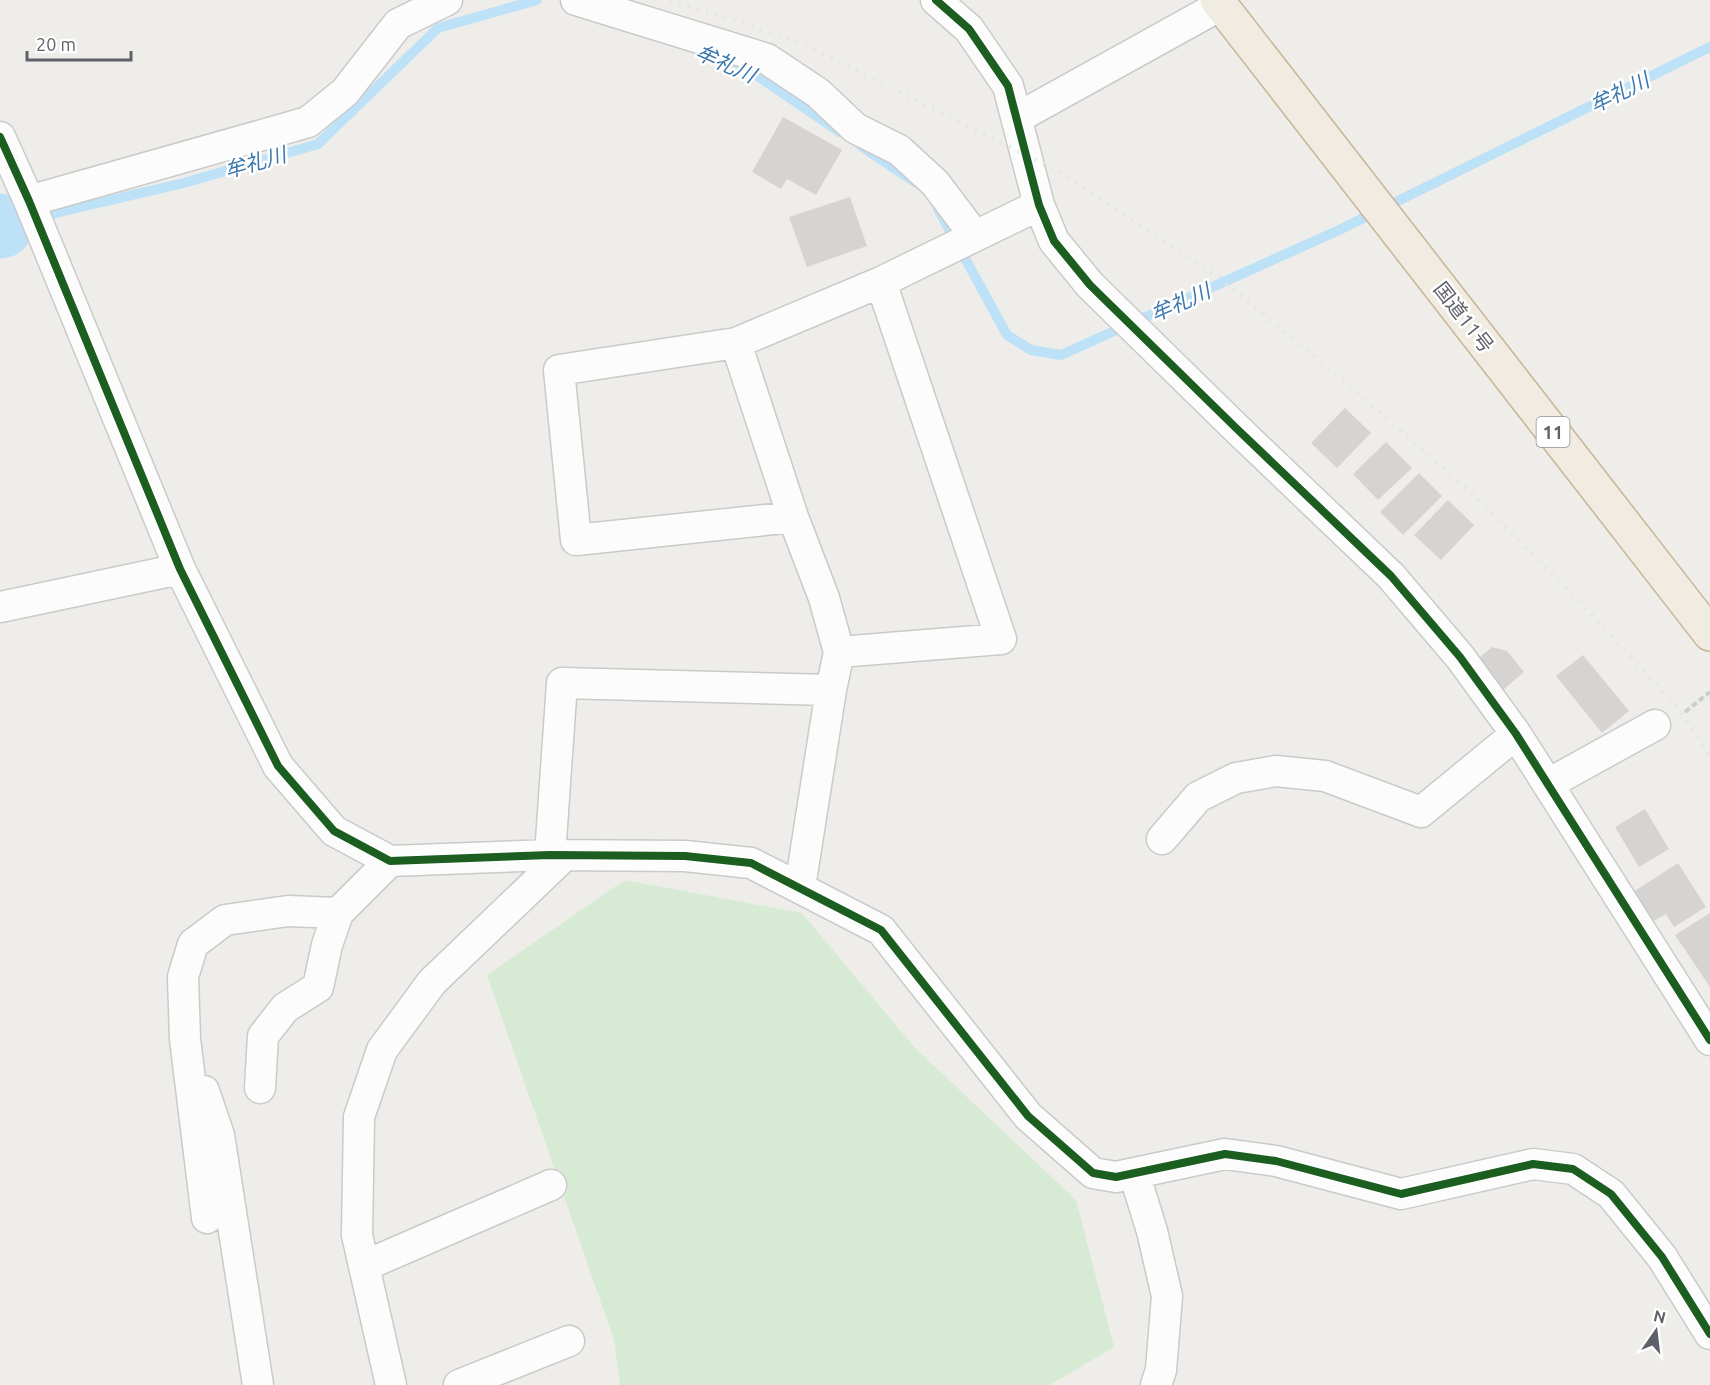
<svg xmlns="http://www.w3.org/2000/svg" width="1710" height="1385" viewBox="0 0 1710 1385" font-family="Ubuntu,'Noto Sans JP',sans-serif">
<rect width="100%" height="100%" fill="#eeede9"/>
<path fill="#d7ebd4" d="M625,880L802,913L915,1048L1076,1200L1114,1347L1050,1385H620L614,1340L487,975Z"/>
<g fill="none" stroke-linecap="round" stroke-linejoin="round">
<path stroke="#bde2f8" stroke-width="10" d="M736,63L743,66L840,132
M861,146L915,182
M938,209L1007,335L1031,350L1061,355L1337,231L1710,47
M0,230L1,227L72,209L184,183L318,144L438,28L537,0"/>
<path stroke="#bde2f8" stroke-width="63" d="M0,225L1,227"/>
</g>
<path fill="#d5d4d2" d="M783,117L842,150L816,195L787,179L781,189L752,172Z
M850,197L867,246L807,267L789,217Z
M1345,408L1371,433L1337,468L1311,443Z
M1386,442L1412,468L1378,500L1353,474Z
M1419,473L1442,496L1403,535L1380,512Z
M1448,500L1474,525L1441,560L1414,535Z
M1492,647L1507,651L1524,672L1496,696L1470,666Z
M1583,655L1629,711L1602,733L1556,676Z
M1645,809L1669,849L1639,867L1615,827Z
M1678,863L1706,907L1674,927L1666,914L1652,922L1633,892Z
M1710,913V987L1675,935Z"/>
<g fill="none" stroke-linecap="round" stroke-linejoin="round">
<g stroke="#cacaca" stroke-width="33">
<path id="street" d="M576,0L767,59L818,93L855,128L899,150L935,183L975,236
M936,0L969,29L1008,86L1039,205L1054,241L1090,285L1236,428L1391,576L1460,657L1516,734L1710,1040
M1017,118L1221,5
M0,137L29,201L180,569L278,766L334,831L390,861L550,855L685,856L751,863L881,930L1028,1116L1093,1173L1116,1177L1225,1154L1276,1161L1401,1194L1533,1164L1573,1169L1611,1194L1662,1257L1710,1334
M29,201L308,122L345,92L398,24L447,0
M736,343L793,517L824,598L839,652L831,690L800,887
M793,517L576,540L559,370L736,343L881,282L1039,205
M0,607L180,569
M839,652L1001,639L881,282
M1548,784L1655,725
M1162,839L1198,797L1236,778L1276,771L1325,776L1421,812L1516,734
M550,855L562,683L831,690
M260,1088L263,1036L285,1008L318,987L327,945L338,913L390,861
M204,1091L219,1135L258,1385
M1134,1173L1152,1231L1167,1296L1161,1370L1156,1385
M207,1218L185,1039L183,977L193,944L225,920L288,911L338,913
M364,1266L551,1185
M391,1385L357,1235L359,1117L382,1050L432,982L565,855
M459,1385L569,1341"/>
</g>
<g stroke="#c7b595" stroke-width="36">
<path id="highway" d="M1217,0L1710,634"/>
</g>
<path stroke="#cacfcb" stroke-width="4" stroke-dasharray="6 3" stroke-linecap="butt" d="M1685,712L1710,692"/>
<use href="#street" stroke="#fcfcfc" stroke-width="30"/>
<use href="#highway" stroke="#f0ece2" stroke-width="33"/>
<path stroke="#e3e4e3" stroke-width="4.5" stroke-dasharray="1.5 8" stroke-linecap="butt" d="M670,0L797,41L1062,173L1216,275L1360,395L1475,496L1595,618L1683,714L1710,754"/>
<g stroke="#fff" stroke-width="11">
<path id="cycleway" d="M936,0L969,29L1008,86L1039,205L1054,241L1090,285L1236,428L1391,576L1460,657L1516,734L1710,1040
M0,137L29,201L180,569L278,766L334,831L390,861L550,855L685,856L751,863L881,930L1028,1116L1093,1173L1116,1177L1225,1154L1276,1161L1401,1194L1533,1164L1573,1169L1611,1194L1662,1257L1710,1334"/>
</g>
<use href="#cycleway" stroke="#1b5e20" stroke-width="8"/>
</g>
<g text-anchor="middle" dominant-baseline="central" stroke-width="5" stroke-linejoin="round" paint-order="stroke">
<rect fill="#fff" stroke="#8e9195" stroke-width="1.5" x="1536.5" y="417" width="33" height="30" rx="4.5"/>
<g font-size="18" font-weight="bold" fill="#5e6268">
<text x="1553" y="432">11</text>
</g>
<g font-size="20" fill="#5e6268" stroke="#fff">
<text transform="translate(1464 317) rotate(52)">国道11号</text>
</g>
<g font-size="21" font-style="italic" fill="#3c78ae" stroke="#fff">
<text transform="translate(726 63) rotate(24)">牟礼川</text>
<text transform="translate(1619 92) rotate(-26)">牟礼川</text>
<text transform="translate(255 162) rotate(-16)">牟礼川</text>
<text transform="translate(1180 302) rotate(-24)">牟礼川</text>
</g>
</g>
<g transform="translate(1656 1331) rotate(14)" stroke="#ffffff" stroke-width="4.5" paint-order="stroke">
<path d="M0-4.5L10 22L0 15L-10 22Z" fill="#5e6268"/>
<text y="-9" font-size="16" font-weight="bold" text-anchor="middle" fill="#5e6268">N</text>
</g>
<path d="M27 51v9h104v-9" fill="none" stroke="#5e6268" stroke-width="3"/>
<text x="36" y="51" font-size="18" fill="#5e6268" stroke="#ffffff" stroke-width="4.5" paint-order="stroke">20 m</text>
</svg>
